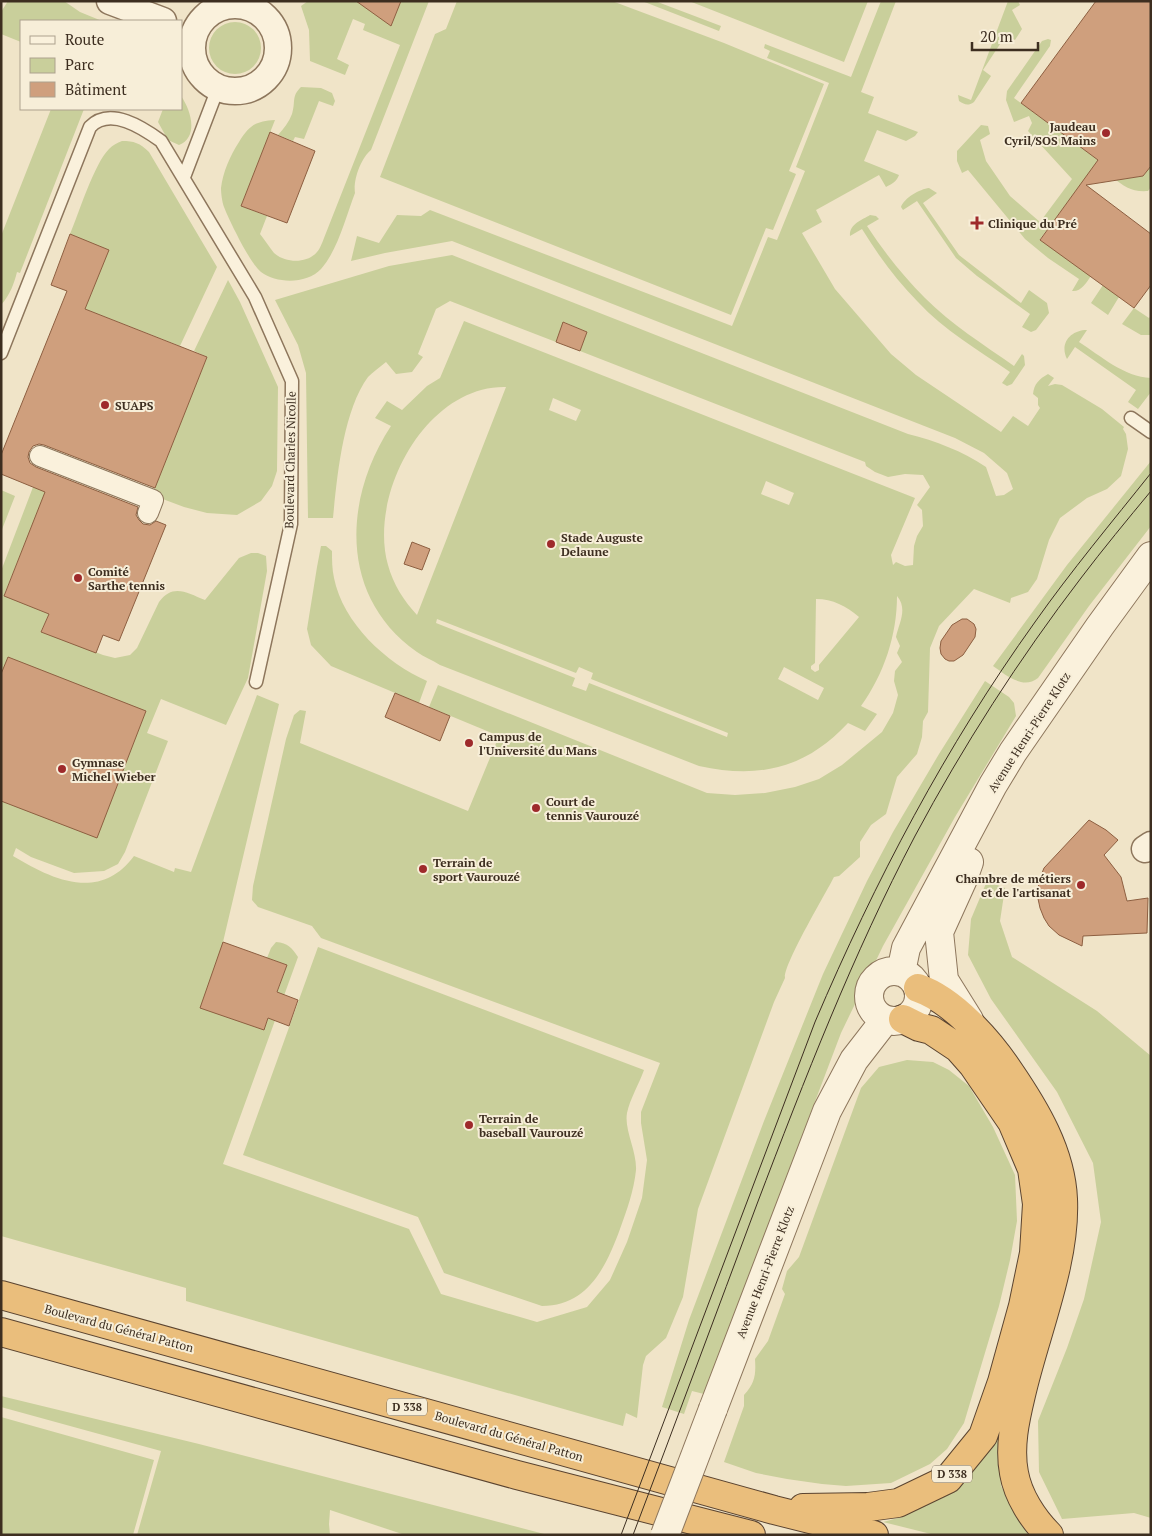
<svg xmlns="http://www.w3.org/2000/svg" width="1152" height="1536" viewBox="0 0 1152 1536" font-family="'PT Serif',serif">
<rect width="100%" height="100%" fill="#f0e4c8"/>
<path fill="#c9cf9b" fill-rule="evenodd" d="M8,1H64L80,12L102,21H21V42L1,34V12Z
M308,1H358L391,26L401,1H429L371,150C361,158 353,180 355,193C346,216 338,250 321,269C307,284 277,284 261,272C251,265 229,220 224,207C222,202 221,193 221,188C223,172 230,156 239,142C249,126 255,121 275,120L241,206L267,216L260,234C265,240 269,247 274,253C285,263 307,264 317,252C320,249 322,243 324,238L400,45L363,30L365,24L353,19L337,59L349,65L345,75L310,61L309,30L301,6Z
M457,1H612L724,43L824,84L789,171L796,174L773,230L766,228L731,315L380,177L435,34L446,29Z
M642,1H655L721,26L719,31Z
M689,1H868L844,62Z
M881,1H896L861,92L874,97L868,113L918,132L915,136L906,141L877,130L864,161L899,175C897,181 892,184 886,187L879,175L816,210L822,222L802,233L835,289L891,354L916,375L1001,432L1013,416L1028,426L1040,408L1038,405V398L1033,394C1034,384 1039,379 1048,374L1054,378L1048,386L1055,384L1062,385L1102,409L1124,427L1123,429L1126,434L1128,449L1121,476L1107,489L1087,498L1060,518L1049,540L1037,579L1028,592L1011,598L1010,603L974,589L939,626L930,648L928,712L923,721L922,737L917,754L897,777L886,814L871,825L860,842V857L839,876L834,877C826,893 783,965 785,978L774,1002L698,1209L683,1297L666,1338L646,1356L643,1365L637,1418L626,1413L623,1426L186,1301V1288L1,1236V571L38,474L51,479L4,595L49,614L41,631L103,655L115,658L130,655L137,648L159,602C173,583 187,593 205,600L239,558L251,553H258L266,556L267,571L248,678L226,725L161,699L147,733L168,741L125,852L118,864L104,871L74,873L31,857L16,848L13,856C53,880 100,902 134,856L174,872L175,868L191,872L257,695L279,704L223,942L264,1030L287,965L267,958L271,948L276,942C288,943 292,948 298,957L223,1164L409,1229L441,1294L537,1322L587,1307L610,1280L627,1242L642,1198L647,1160L641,1123V1112L660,1063L321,938L312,926L258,907L252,900L253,886L286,739L294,715L300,710L306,711L300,743L468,811L499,736L429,707L438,685L707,793L735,795L765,793L795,787L819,779L842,765L882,732L893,713L898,695L894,681L895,671L902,662L897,653L900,646L896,637C899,623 908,609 897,596C897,635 884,674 861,706L877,714L865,731L848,723C805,769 759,779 699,766L440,665C432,660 424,657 417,652C339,597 343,499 391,426L375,418L387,401L402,410L427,386L440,378L464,321L915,498L891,555L893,565L896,562L905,566L913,565L914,546L917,536L923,526L922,510L917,505L930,487L923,475L905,474L888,477L875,472L866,466L865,462L580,351L587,332L564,322L556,342L450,301L436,309L418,354L423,357L412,372L396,374L386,362C380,367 373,372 368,377C343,411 337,477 333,518H308L306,373L298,345L275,300L389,266L452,255L908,434C936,441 962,451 986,467L996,496L1004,495L1013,489L1007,473L984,453L955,438L452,241L385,253L351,261L357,236L379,243L397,215L421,216L430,210L732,326L768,237L777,240L805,171L796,167L829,83L767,58L770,51L764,48L765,44L851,77ZM506,387L417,615C404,601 393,584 388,565C368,495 426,385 506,387ZM553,398L581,410L576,421L549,410ZM766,481L794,493L789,505L761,494ZM816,599C833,599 846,606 859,617L819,665V670L815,672L811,669V666L815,663ZM437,619L576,673L579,667L593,673L591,679L728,733L727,737L589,683L586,691L572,686L575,678L436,623ZM784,667L824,688L818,700L778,679Z
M1008,1H1018L1020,5L1012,10L1022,29L1015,40L1006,35L983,70L991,76L974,102C968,106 965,105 959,101L958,95L971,100Z
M209 48a26 26 0 1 1 52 0a26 26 0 1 1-52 0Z
M1048,39L1051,40L1050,46L1014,98L1101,162L1082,183L1040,239L1091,276C1086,283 1081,292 1072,291L1079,279L1048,258L1025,239L968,170L962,173L957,161V151L981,125L988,126L990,134L980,140L986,161L1010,196L1040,222L1072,179L1028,131L1032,123L1029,116L1014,122L1006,100L1007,91L1042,41Z
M301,87L321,88L332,93L335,101L333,106L319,101L304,139L295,137L293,141L278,135C284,128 289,122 292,114C296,101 291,97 301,87Z
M181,96C191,110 199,137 179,145L168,140L158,122L163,109H181Z
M51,109H84L20,273L17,272C14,284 10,295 1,305V236Z
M122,141C134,141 140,143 149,152L217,267L180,346L85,309L108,250L70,234C79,213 94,164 109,149C113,145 117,143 122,141Z
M1151,166V187L1148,191C1131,192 1125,187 1112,177L1115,173L1124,179L1143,176Z
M929,188L937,193L923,203L959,255L1021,303L1029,290L1047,303L1049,313L1036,330L1031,332L1022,327L1030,314L977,276L956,258L917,201L903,210L901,207C904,198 920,189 929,188Z
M870,215L876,216L879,219L867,226C884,252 903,276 925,298C951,324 984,345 1014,366L1022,354L1024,356L1025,365L1012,384L1007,386L1002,383L1010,372C978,350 944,330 918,302C896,280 878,255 862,229L850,236C849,224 862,220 870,215Z
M228,280L240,302L278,387L277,471L272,486L261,501L237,515L207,513L184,507L152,495L207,357L194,351Z
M1103,285L1119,297L1108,315L1091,303Z
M1134,308L1149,318L1151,316V335H1141L1122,324Z
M1087,330L1079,342C1101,356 1124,377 1151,378V392L1138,409L1128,402L1136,390L1075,347L1067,359C1059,343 1071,330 1087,330Z
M1151,461V526L1089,606L1038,678C1023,690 1006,675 993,666L1067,565Z
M1,490L15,496L1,532Z
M321,546H326L332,551C332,560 332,569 334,578C343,623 386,663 427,681L419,703L331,666L311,645L307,629L317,567Z
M985,681L1009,697L1014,703L1016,716L955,817L883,946L841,1033L704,1394L692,1391L684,1414L662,1407L689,1320L764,1121L823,974L867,881L893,832L939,754Z
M987,881L1005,888L1000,921L1012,957L1097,1011L1151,1056V1518L1134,1513L1062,1519L1039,1472L1038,1421L1067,1348L1084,1299L1101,1222L1093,1163L1057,1092L991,999L968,955L971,919Z
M318,947L644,1070C639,1084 630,1099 627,1113C624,1130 637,1151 636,1170C634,1190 627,1210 620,1229C606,1267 588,1306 542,1306L444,1273L418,1217L243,1155Z
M907,1060L933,1062L949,1070L969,1086L993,1127L1015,1175L1017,1221L1010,1260L999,1306L964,1423L947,1449L930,1464L891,1483L846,1486L822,1484L787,1479L756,1473L724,1462L744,1406V1395C755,1383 756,1375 755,1359L768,1341L785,1294L782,1289L787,1271L799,1257L861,1088L879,1067Z
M1011,1387L999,1439L1001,1486L1028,1535H935L883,1522L902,1517L955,1489Z
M1,1396L199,1444L548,1535H405L330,1510L329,1524L330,1535H137L161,1451L1,1407Z
M1,1417L154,1460L133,1535H1Z"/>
<path fill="#cf9f7d" stroke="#8d5f41" d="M356,1H401L391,26Z
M1096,1H1151V166L1143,176L1086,185L1151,234V285L1134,308L1040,240L1098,160L1021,103Z
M270,132L315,151L287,223L241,206Z
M70,234L109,250L85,309L207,357L155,488L44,445L39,444L33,446L29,452L28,457L30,463L36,467L138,507L136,515L139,520L143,524L150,525L156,521L166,525L119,641L103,635L96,653L41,632L49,614L4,596L45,492L1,474V455L67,291L51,285Z
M563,322L587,332L580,351L556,342Z
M412,542L430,549L422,570L404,564Z
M962,619H967L974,624L976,629L975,637L963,655L954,661H949L945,659L941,654L940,648L941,641L952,625Z
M8,657L146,711L97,838L1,801V674Z
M395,693L450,716L440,741L385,717Z
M1089,820L1106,830L1118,840L1104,855L1121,877L1127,901L1148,898L1147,933L1083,936L1082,946L1059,935L1049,926L1044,918L1040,908L1037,894L1040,878L1044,868Z
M223,942L287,965L277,992L298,1000L289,1026L268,1018L264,1030L200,1008Z"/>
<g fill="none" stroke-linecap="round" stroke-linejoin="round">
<g stroke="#8d765c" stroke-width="15">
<path id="service" d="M184,177L218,88
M1,353L90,127C110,106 143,128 161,141L255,297L292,381L291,524L256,682
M1131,418L1151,432"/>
</g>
<g stroke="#8d765c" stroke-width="22">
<path id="pedestrian" d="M40,456L153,500L148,513"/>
</g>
<g stroke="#8d765c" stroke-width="29">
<path id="minor" d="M110,1L163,21
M192 48a43 43 0 1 1 86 0a43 43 0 1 1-86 0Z
M1145,849L1151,845"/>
</g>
<g stroke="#8d765c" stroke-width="30">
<path id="tertiary" d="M969,862L963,879L939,932L944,980L969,1020
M869 996a25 25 0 1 1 50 0a25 25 0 1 1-50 0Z
M901,972L906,948L993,785L1013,752L1100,626L1151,556
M713,1409L827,1111L854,1060L885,1020"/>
</g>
<g stroke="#5b4430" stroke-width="30">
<path id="trunk" d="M918,988C953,1000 989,1041 1009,1071C1035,1109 1061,1152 1063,1199C1066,1262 1035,1333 1021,1395C1015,1420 1009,1447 1014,1473C1018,1496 1033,1519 1049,1535
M1,1295L774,1510L874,1535
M1,1332L517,1475L751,1535
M803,1508L868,1507L898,1503L948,1479L983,1436L1002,1382L1023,1306L1034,1253L1037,1204L1032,1169L1012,1122L973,1065L958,1048L931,1030L919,1027L903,1019"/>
</g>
<use href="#service" stroke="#faf1dc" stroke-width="12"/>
<use href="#pedestrian" stroke="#faf1dc" stroke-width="20"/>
<use href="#minor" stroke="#faf1dc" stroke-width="26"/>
<use href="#tertiary" stroke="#faf1dc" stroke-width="28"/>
<use href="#trunk" stroke="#eabe7c" stroke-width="28"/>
<path stroke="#3d2e20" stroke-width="1" d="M621,1535L815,1022C875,881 946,746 1035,622C1071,571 1112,522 1151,473
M633,1535C675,1424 716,1314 757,1204C805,1078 853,954 915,836C963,746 1019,659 1081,578C1103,549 1127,520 1151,491"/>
<g stroke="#8d765c" stroke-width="30" stroke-linecap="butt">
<path id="tertiary-bridge" d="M665,1535L713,1409"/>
</g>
<use href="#tertiary-bridge" stroke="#faf1dc" stroke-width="28"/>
</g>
<g fill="#9e2a2b" stroke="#f7eed8" stroke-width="2">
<circle cx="1106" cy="133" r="5"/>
<path d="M974.5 215.5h5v5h5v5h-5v5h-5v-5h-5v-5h5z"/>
<circle cx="105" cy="405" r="5"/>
<circle cx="551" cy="544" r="5"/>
<circle cx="78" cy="578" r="5"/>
<circle cx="469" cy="743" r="5"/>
<circle cx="62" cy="769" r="5"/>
<circle cx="536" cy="808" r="5"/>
<circle cx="423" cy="869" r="5"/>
<circle cx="1081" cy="885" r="5"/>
<circle cx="469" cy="1125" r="5"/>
</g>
<g text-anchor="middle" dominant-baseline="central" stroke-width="4" stroke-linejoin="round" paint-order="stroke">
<g fill="#f7eed8" stroke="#756857" stroke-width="1">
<rect x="387" y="1398.5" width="40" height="17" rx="4"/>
<rect x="932" y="1465.5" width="40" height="17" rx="4"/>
</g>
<g font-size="11" font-weight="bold" fill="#3d2e20">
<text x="407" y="1407">D 338</text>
<text x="952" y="1474">D 338</text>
</g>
<g font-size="12" font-weight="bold" fill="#3d2e20" stroke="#f7eed8" text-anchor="start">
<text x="1096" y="126" text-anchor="end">Jaudeau<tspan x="1096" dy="14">Cyril/SOS Mains</tspan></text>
<text x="988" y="223">Clinique du Pré</text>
<text x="115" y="405">SUAPS</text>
<text x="561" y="537">Stade Auguste<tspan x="561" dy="14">Delaune</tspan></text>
<text x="88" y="571">Comité<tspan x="88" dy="14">Sarthe tennis</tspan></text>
<text x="479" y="736">Campus de<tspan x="479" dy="14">l'Université du Mans</tspan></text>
<text x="72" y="762">Gymnase<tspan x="72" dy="14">Michel Wieber</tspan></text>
<text x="546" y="801">Court de<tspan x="546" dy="14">tennis Vaurouzé</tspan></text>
<text x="433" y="862">Terrain de<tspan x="433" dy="14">sport Vaurouzé</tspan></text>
<text x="1071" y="878" text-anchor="end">Chambre de métiers<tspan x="1071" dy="14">et de l'artisanat</tspan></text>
<text x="479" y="1118">Terrain de<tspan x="479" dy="14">baseball Vaurouzé</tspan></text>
</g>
<g font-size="12" fill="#3d2e20" stroke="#f7eed8">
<text transform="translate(290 460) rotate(-89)">Boulevard Charles Nicolle</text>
<text transform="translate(1029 732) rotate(-57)">Avenue Henri-Pierre Klotz</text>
<text transform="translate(765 1272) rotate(-69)">Avenue Henri-Pierre Klotz</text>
<text transform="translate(119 1328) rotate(15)">Boulevard du Général Patton</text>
<text transform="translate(509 1436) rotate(16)">Boulevard du Général Patton</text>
</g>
</g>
<rect width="1152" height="1536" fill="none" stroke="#3d2e20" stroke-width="5"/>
<rect x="20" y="20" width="162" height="90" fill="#f7eed8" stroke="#ada18e"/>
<rect x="30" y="36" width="25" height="8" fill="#faf1dc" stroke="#ada18e"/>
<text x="65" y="45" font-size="15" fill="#3d2e20">Route</text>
<rect x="30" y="58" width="25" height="15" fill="#c9cf9b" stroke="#ada18e"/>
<text x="65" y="70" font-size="15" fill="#3d2e20">Parc</text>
<rect x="30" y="82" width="25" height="15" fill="#cf9f7d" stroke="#ada18e"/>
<text x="65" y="95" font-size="15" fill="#3d2e20">Bâtiment</text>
<path d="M972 42v8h66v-8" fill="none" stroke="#3d2e20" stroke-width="2.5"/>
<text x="980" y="42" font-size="15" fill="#3d2e20" stroke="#f7eed8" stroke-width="4" paint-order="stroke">20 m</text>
</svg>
